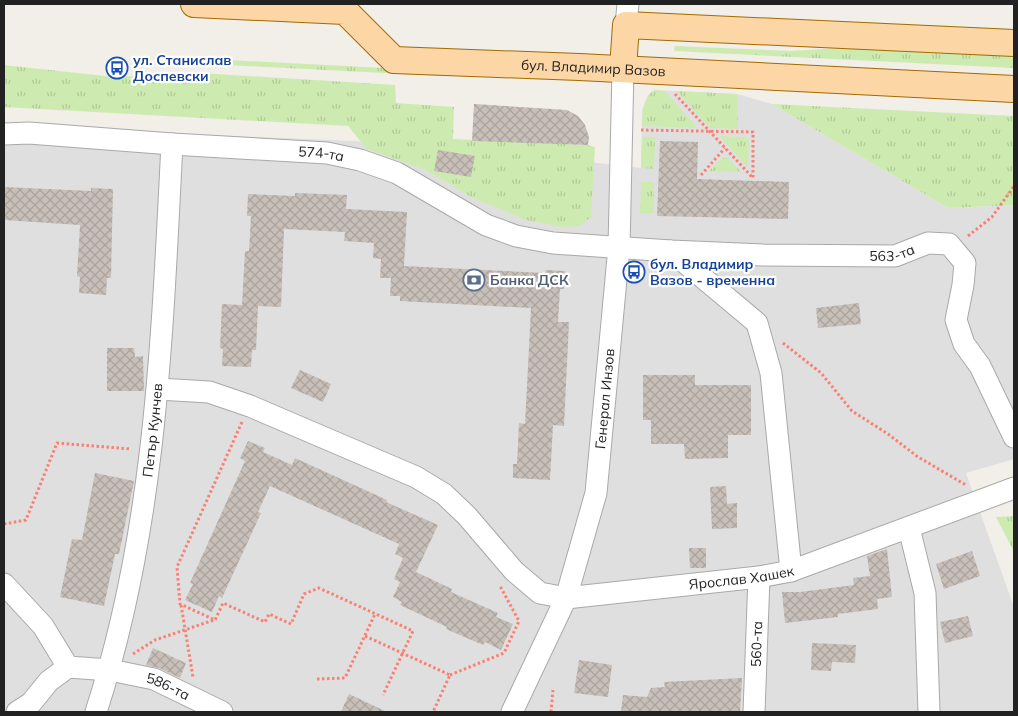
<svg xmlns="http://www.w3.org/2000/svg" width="1018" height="716" viewBox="0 0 1018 716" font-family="Mulish,sans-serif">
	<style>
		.residential { fill: #e0dfdf }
		.grass { fill: url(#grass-tufts) }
		.building { fill: url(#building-cross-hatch) }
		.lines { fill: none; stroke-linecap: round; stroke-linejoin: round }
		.minor-casing { stroke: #a9a9a9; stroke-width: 23 }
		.major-casing { stroke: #a06b00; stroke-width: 28 }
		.path { stroke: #fa8072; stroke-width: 3; stroke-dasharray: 2.5 2.5; stroke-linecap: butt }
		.minor { stroke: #fff; stroke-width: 21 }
		.major { stroke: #fcd6a4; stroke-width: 26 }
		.labels { text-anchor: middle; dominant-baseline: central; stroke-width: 4.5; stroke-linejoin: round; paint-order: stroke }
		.transit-label { font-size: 14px; font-weight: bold; fill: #164399; stroke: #fff; text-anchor: start }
		.street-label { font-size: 14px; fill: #222; stroke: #fff }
		.service-label { font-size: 14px; font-weight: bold; fill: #4e5e75; stroke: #fff; text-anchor: start }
	</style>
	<defs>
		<pattern id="grass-tufts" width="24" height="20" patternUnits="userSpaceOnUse" patternTransform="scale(1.25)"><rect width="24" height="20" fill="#cdebb0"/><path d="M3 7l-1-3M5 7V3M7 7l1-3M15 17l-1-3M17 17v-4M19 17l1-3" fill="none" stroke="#b0c997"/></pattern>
		<pattern id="building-cross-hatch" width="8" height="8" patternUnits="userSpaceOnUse" patternTransform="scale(1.25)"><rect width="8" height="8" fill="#c7bfb8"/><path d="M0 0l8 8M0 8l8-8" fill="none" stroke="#aba49e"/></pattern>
	</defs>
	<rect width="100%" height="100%" fill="#f2efe9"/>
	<path class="residential" d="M654,90L737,94L772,104L948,208L1014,205V459L966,473L1014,607V712H4V126L444,145L641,168L642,110L648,95Z"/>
	<g class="grass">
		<path d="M675,46L791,51L855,47L1014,54V68L674,51Z"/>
		<path d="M189,58L442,71L441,76L189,63Z"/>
		<path d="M4,65L114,77L200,73L395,85L396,103L454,107L453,139L588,145L595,147L591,217L580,226L563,227L526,220L471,197L426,170L367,149L348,126L4,107Z"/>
		<path d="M654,90L665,91L696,126L695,128L642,126C642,113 643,99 654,90Z"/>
		<path d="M677,91L737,94L738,129L710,128Z"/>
		<path d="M772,104L1014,116V205L948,208Z"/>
		<path d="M719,136L745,137L749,140L748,168Z"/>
		<path d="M642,137H655L654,169L641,168Z"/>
		<path d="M722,158H728L741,172L709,171Z"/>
		<path d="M641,182H654V213H640Z"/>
		<path d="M1014,516V552L996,517Z"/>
	</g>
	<g class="building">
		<path d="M474,104L567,110L578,116L585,125L589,137L588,145L472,141Z"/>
		<path d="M660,141L698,142L697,179L789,182L788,219L657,216Z"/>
		<path d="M438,150L475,156L471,177L434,171Z"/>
		<path d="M4,187L91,191V188L113,189L111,278H107L106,295L79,293L80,277L77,276L80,225L4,220Z"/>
		<path d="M295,193L347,195L346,209L407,212L404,266L545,273L546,270L565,271L564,289H560L558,322H569L564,426L553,425L550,480L513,478V464H517L519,423L525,424L531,308L400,301V296H390L391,278H380L381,259L373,258L374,243L344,241L345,232L284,229L281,307L258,306L256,350H252L251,367L222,366L223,349L220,348L222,304L242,305L245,251H249L251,216H247L248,194L295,196Z"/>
		<path d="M859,303L861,324L818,328L816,308Z"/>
		<path d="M107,348H134L135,357L143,356L144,391H107Z"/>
		<path d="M300,370L331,384L323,402L291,388Z"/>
		<path d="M643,375H695V385H751V435H728V458L685,459L684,444H651V420H643Z"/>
		<path d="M248,441L265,448L263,452L292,465L295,458L387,500L386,502L438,525L416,572L452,589L451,592L498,613L496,617L513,624L501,650L485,642L483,645L446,629L447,627L400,605L402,602L393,597L400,582L394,579L403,558L395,554L399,544L270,486L258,512L261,513L222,598L219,596L212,612L185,600L193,584L190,583L245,461L240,458Z"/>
		<path d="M95,473L134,481L119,554H115L104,606L60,597L72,539L82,540Z"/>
		<path d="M726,486L727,504L737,503V528L712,529L710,487Z"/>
		<path d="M689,548H706V568H690Z"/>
		<path d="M887,549L892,597L877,599L878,609L838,614V617L785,623L782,592H800L854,585L853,578L870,576L867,556Z"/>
		<path d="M972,551L980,576L944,589L936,564Z"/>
		<path d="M968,616L973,636L945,643L940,622Z"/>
		<path d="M812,643L856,645L855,663L832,662L831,671L811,670Z"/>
		<path d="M153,648L186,663L180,678L159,668L146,665Z"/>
		<path d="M579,660L612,665L608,697L574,693Z"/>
		<path d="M742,678L740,712H621L623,695L647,697L651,688L665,687L664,682Z"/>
		<path d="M349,694L387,712H341Z"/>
	</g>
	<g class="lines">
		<g class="minor-casing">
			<g id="minor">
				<path d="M626,25L628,4"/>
				<path id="s1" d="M4,134L29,133L172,144L327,153L360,160L397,173L486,225L516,236L553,243L671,251L763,255L895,256L928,243L949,244L965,263L963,285L956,320L964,344L980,366L1014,437"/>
				<path d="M671,251L757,323L771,373L791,571"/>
				<path id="s2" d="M158,389L209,392L250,406L416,477L444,494L467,516L514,571L540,593L566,598L759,577L791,571L1014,488"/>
				<path d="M909,528L925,593L929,712"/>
				<path id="s3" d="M4,584L43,626L68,667L110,670L154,679L222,712"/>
				<path d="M17,712L31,703L49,681L68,667"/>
				<path id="s4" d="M96,712C156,526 162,338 172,144"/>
				<path id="s5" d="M512,712L566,598L596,493L619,247L623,69"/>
				<path id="s6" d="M754,712L759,577"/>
			</g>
		</g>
		<g class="major-casing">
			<g id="major">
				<path id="s7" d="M194,4L345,11L394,60L579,67L1014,89"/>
				<path d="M623,69L626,25L1014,43"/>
			</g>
		</g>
		<g class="path">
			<path d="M675,94L753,178"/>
			<path d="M641,130L753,132V178"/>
			<path d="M701,175L725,148"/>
			<path d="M968,236L992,217L1014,186"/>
			<path d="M783,343L821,373L852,411L888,434L918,457L966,485"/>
			<path d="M242,422L177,567L180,604L215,620L223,603L265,622L269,614L291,624L304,594L319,588L413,631L383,695"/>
			<path d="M4,524L26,520L57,443L131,449"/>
			<path d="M181,605L193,677"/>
			<path d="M365,636L450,675L433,712"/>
			<path d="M133,654L155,640L214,620"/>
			<path d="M450,675L504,653L519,621L500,586"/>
			<path d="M317,679L345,678L375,614"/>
			<path d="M551,712L553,690"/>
		</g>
		<use href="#minor" class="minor"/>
		<use href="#major" class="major"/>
	</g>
	<defs>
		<g id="bus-ring" transform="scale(1.125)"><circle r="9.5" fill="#fff" stroke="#1a4fb4" stroke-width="1.5"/><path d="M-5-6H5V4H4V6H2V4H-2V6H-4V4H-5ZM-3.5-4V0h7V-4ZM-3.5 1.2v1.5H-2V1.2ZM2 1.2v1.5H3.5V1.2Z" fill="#1a4fb4"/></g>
		<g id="bank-ring" transform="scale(1.125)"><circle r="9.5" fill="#fff" stroke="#5c6f8a" stroke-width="1.5"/><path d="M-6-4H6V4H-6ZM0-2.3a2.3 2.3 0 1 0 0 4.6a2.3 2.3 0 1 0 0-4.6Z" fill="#5c6f8a"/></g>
	</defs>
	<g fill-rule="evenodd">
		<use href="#bus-ring" x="117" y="68"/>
		<use href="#bus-ring" x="634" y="272"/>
		<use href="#bank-ring" x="474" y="280"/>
	</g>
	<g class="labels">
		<g class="transit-label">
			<text x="133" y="60">ул. Станислав<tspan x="133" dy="16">Доспевски</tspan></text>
			<text x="650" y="264">бул. Владимир<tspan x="650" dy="16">Вазов - временна</tspan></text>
		</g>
		<g class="street-label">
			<text stroke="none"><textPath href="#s7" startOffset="420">бул. Владимир Вазов</textPath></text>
			<text stroke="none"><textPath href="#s1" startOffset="318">574-та</textPath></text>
			<text stroke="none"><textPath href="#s1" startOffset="909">563-та</textPath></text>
			<text stroke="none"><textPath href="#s5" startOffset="330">Генерал Инзов</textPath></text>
			<text stroke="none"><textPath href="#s4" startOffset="288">Петър Кунчев</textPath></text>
			<text stroke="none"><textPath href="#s2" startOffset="649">Ярослав Хашек</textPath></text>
			<text stroke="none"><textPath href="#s6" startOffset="68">560-та</textPath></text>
			<text stroke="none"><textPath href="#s3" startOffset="208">586-та</textPath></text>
		</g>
		<g class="service-label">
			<text x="490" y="280">Банка ДСК</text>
		</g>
	</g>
	<rect width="1018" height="716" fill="none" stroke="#222222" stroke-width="10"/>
</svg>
